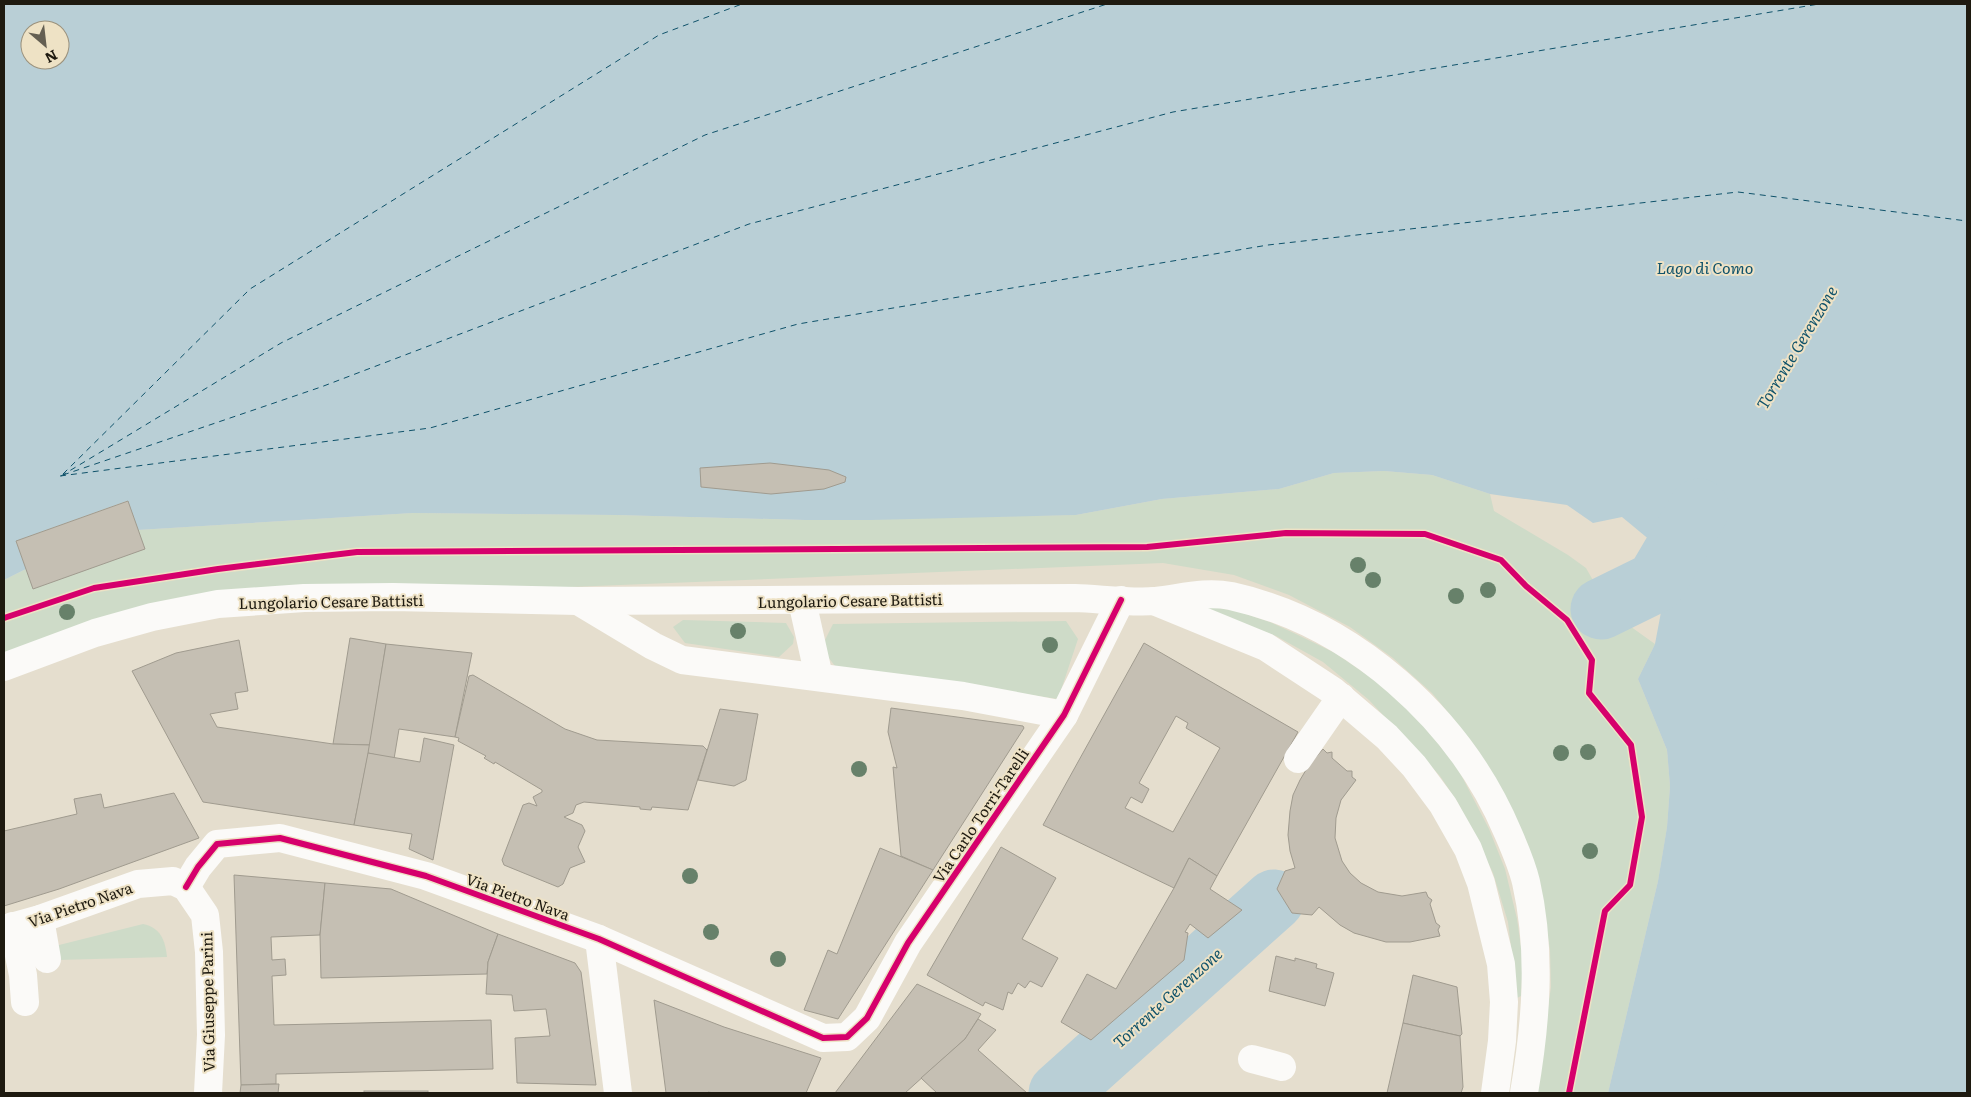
<svg xmlns="http://www.w3.org/2000/svg" width="1971" height="1097" viewBox="0 0 1971 1097" font-family="Literata,serif">
	<style>
		.green { fill: #cedbc8 }
		.water { fill: #b9cfd6; fill-rule: evenodd }
		.lines { fill: none; stroke-linecap: round; stroke-linejoin: round }
		.river { stroke: #b9cfd6; stroke-width: 61 }
		.ferry { stroke: #0f526a; stroke-width: 1; stroke-dasharray: 6 5; stroke-linecap: butt }
		.building { fill: #c5bfb3; stroke: #a09b8f; fill-rule: evenodd }
		.minor { stroke: #fbfaf8; stroke-width: 28 }
		.major { stroke: #fbfaf8; stroke-width: 28 }
		.cycleway-casing { stroke: #eee2c5; stroke-width: 9 }
		.cycleway { stroke: #d6006c; stroke-width: 6 }
		.tree { fill: #67816a }
		.labels { text-anchor: middle; dominant-baseline: central; stroke-width: 4; stroke-linejoin: round; paint-order: stroke }
		.street-label { font-size: 15px; fill: #1e1a10; stroke: #eee2c5 }
		.water-label { font-size: 16px; font-style: italic; fill: #0f526a; stroke: #eee2c5 }
	</style>
	<rect width="100%" height="100%" fill="#e5dece"/>
	<g class="green">
		<path d="M1384,471L1432,475L1490,494L1494,511L1568,555L1586,568L1594,582L1589,596L1601,609L1620,619L1655,644L1638,679L1667,750L1670,786L1667,827L1658,881L1608,1093H1536L1551,987L1550,950L1544,912L1488,769L1456,722L1432,693L1393,658L1350,627L1289,595L1234,575L1163,563L151,604L4,656V580L26,569L16,541L128,501L138,530L413,513L616,515L805,520L1076,515L1162,499L1279,489L1334,473Z"/>
		<path d="M1187,603L1237,611L1270,622L1298,635L1335,653L1376,681L1411,710L1457,767L1489,829L1505,869L1517,919L1523,961L1521,996L1517,998L1508,922L1493,873L1458,803L1440,776L1369,700L1323,662L1276,636Z"/>
		<path d="M683,620L786,623L794,637L793,644L779,657L685,643L673,627Z"/>
		<path d="M1066,621L1078,639L1058,699L835,666L821,648L833,624Z"/>
		<path d="M143,924C161,928 165,940 167,957L58,960L55,946Z"/>
	</g>
	<path class="water" d="M4,4H1967V1093H1608L1658,881L1667,827L1670,786L1667,750L1638,679L1655,644L1661,612L1656,582L1655,554L1651,541L1622,517L1593,523L1567,505L1490,494L1432,475L1384,471L1334,473L1279,489L1162,499L1076,515L870,520H805L616,515L413,513L138,530L127,501L16,541L26,569L4,580ZM30,30H60V60H30Z"/>
	<g class="lines">
		<g class="river">
			<path d="M1601,609L1656,582L1699,509"/>
			<path d="M1059,1093L1274,900"/>
		</g>
		<g class="ferry">
			<path d="M63,474L250,289L659,35L742,4"/>
			<path d="M63,475L321,387L749,224L1173,112L1819,4"/>
			<path d="M60,476L430,428L798,324L1268,245L1738,192L1967,221"/>
			<path d="M61,476L281,343L705,135L1107,4"/>
		</g>
	</g>
	<g class="building">
		<path d="M770,463L829,470L846,477L845,482L824,489L771,494L701,487L700,468Z"/>
		<path d="M128,501L145,549L33,589L16,541Z"/>
		<path d="M350,638L386,644L370,745L333,744Z"/>
		<path d="M239,640L248,691L235,693L238,709L210,714L217,727L333,744L370,745L354,825L203,802L132,671L176,653Z"/>
		<path d="M1144,643L1298,732L1217,876L1189,858L1174,888L1043,825ZM1176,716L1188,723L1186,728L1220,748L1173,832L1125,808L1131,797L1142,803L1149,789L1139,783Z"/>
		<path d="M386,644L472,653L455,737L399,729L394,759L368,753Z"/>
		<path d="M473,675L565,729L597,740L703,746L707,750L688,810L652,807L651,810L640,809V807L584,802L576,805L573,813L564,817L582,825L585,831L578,847L585,862L570,868L563,884L558,887L504,865L502,860L523,805L529,803L537,806L533,797L542,792V790L495,762L494,764L484,758L486,756L458,741L459,738L455,737L469,676Z"/>
		<path d="M891,708L1023,726L1024,728L933,870L901,856L893,767L897,768L888,732Z"/>
		<path d="M720,709L758,714L746,780L734,786L698,780Z"/>
		<path d="M424,738L454,745L433,860L409,849L412,834L354,825L368,753L420,762Z"/>
		<path d="M1323,749L1327,753L1332,752V758L1347,771H1352V777L1356,780L1341,800L1336,818L1335,838L1342,861L1350,873L1361,883L1378,892L1402,896L1426,892L1428,897L1432,900L1430,904L1436,923L1440,926L1438,930L1440,936L1410,942H1386L1354,933L1340,925L1319,907L1312,915L1292,913L1277,889L1285,871L1295,868L1290,851L1288,835L1290,811L1293,795L1300,780L1309,765Z"/>
		<path d="M174,793L199,838L59,889L4,906V831L77,814L74,799L101,794L104,808Z"/>
		<path d="M1001,847L1056,878L1022,939L1058,958L1042,987L1030,981L1025,988L1018,983L1012,994L1008,992L1003,1010L985,1002L983,1006L927,975Z"/>
		<path d="M880,848L933,870L838,1019L804,1010L828,950L837,954Z"/>
		<path d="M1189,858L1217,876L1210,889L1242,910L1208,938L1190,924L1185,932L1188,933L1184,960L1091,1040L1061,1022L1087,974L1116,989L1174,888Z"/>
		<path d="M234,875L325,883L320,935L271,937L272,960L285,959L286,975L272,976L274,1025L491,1020L493,1069L276,1074V1084L241,1085Z"/>
		<path d="M325,883L391,889L498,934L488,962L487,974L321,978L320,935Z"/>
		<path d="M498,934L575,963L581,972L596,1085L517,1083L515,1038L550,1036L546,1009L514,1011L512,995L486,994L488,962Z"/>
		<path d="M1276,956L1295,961V958L1317,964L1316,968L1334,973L1325,1006L1269,991Z"/>
		<path d="M1413,975L1457,987L1462,1034L1460,1036L1403,1023Z"/>
		<path d="M917,984L981,1014L965,1039L905,1093H835Z"/>
		<path d="M654,1000L724,1027L821,1058L806,1093H714L708,1092V1093H666Z"/>
		<path d="M978,1019L996,1030L978,1050L1027,1093H937L921,1078L965,1039Z"/>
		<path d="M1403,1023L1460,1036L1463,1087L1461,1093H1387Z"/>
		<path d="M279,1084L278,1093H240L241,1085Z"/>
		<rect x="364" y="1091" width="64" height="2"/>
	</g>
	<g class="lines">
		<g class="minor">
			<path d="M578,601L653,646L682,660L963,696L1064,715"/>
			<path d="M802,601L819,677"/>
			<path d="M1298,759L1341,697"/>
			<path d="M186,887L198,867L217,844L280,838L426,876L599,939L823,1038L847,1037L867,1018L908,943L1064,715L1121,600"/>
			<path d="M40,919L47,959"/>
			<path d="M13,926L23,975L25,1002"/>
			<path d="M4,929L40,919L138,884L173,881L186,887L205,915L209,952L211,1035L208,1093"/>
			<path d="M599,939L618,1093"/>
			<path d="M1252,1059L1282,1067"/>
		</g>
		<g class="major">
			<path d="M1154,601L1266,647L1333,691L1387,737L1414,766L1443,805L1468,849L1481,883L1501,964L1504,1002L1502,1041L1495,1093"/>
			<path d="M4,667L95,633L152,617L218,604L304,598L393,597L578,601L1075,598C1102,599 1130,603 1156,601C1182,598 1205,591 1231,596C1353,623 1460,719 1508,833C1515,849 1522,865 1526,882C1542,952 1536,1023 1524,1093"/>
		</g>
		<g class="cycleway-casing">
			<g id="cycleway">
				<path d="M4,618L94,588L218,569L357,552L1147,547L1286,533L1425,534L1501,560L1526,586L1567,620L1592,660L1589,693L1631,745L1642,817L1630,885L1605,911L1569,1093"/>
				<path d="M186,887L198,867L217,844L280,838L426,876L599,939L823,1038L847,1037L867,1018L908,943L1064,715L1121,600"/>
			</g>
		</g>
		<use href="#cycleway" class="cycleway"/>
	</g>
	<g class="tree">
		<circle cx="1358" cy="565" r="8"/>
		<circle cx="1373" cy="580" r="8"/>
		<circle cx="1488" cy="590" r="8"/>
		<circle cx="1456" cy="596" r="8"/>
		<circle cx="67" cy="612" r="8"/>
		<circle cx="738" cy="631" r="8"/>
		<circle cx="1050" cy="645" r="8"/>
		<circle cx="1588" cy="752" r="8"/>
		<circle cx="1561" cy="753" r="8"/>
		<circle cx="859" cy="769" r="8"/>
		<circle cx="1590" cy="851" r="8"/>
		<circle cx="690" cy="876" r="8"/>
		<circle cx="711" cy="932" r="8"/>
		<circle cx="778" cy="959" r="8"/>
	</g>
	<g class="labels">
		<g class="street-label">
			<text transform="translate(850 600) rotate(-1)">Lungolario Cesare Battisti</text>
			<text transform="translate(331 601) rotate(-1)">Lungolario Cesare Battisti</text>
			<text transform="translate(980 815) rotate(-56)">Via Carlo Torri-Tarelli</text>
			<text transform="translate(518 896) rotate(20)">Via Pietro Nava</text>
			<text transform="translate(80 904) rotate(-19)">Via Pietro Nava</text>
			<text transform="translate(207 1002) rotate(-91)">Via Giuseppe Parini</text>
		</g>
		<g class="water-label">
			<text x="1705" y="267">Lago di Como</text>
			<text transform="translate(1796 347) rotate(-59)">Torrente Gerenzone</text>
			<text transform="translate(1167 997) rotate(-42)">Torrente Gerenzone</text>
		</g>
	</g>
	<rect width="1971" height="1097" fill="none" stroke="#1e1a10" stroke-width="10"/>
	<g transform="translate(45 45) rotate(152)"><circle r="24" fill="#eee2c5" stroke="#9b927d"/>
	<path d="M0-4L9 19L0 12L-9 19Z" fill="#645f52"/>
	<text y="-8" font-size="14" font-weight="bold" text-anchor="middle" fill="#1e1a10">N</text>
	</g>
</svg>
